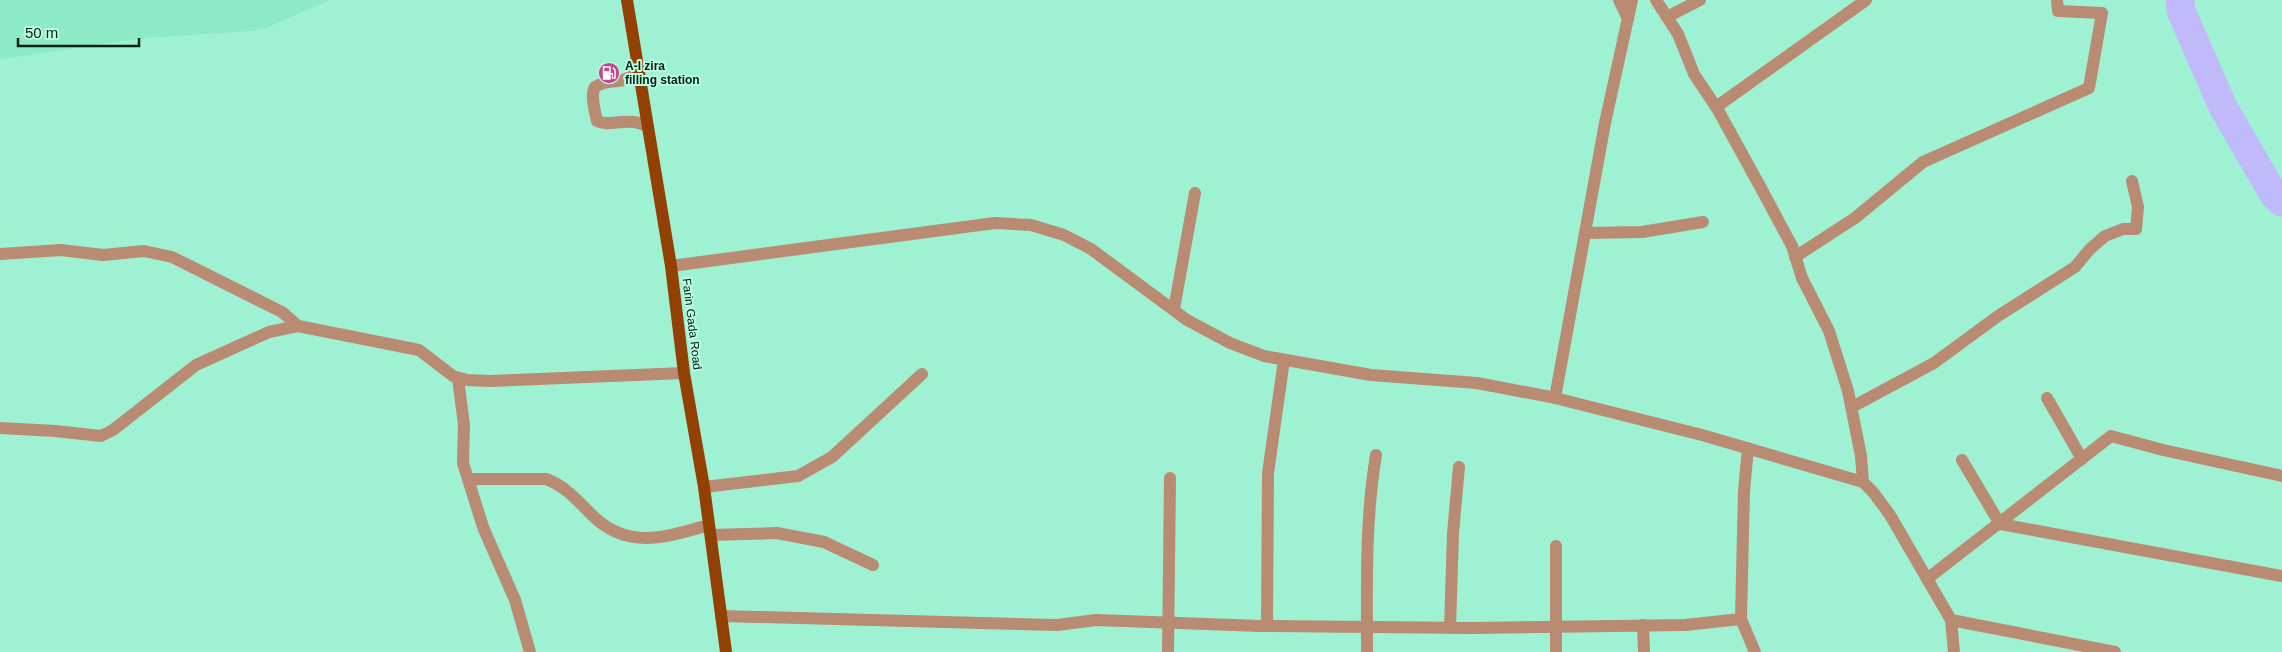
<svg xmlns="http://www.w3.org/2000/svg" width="2282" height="652" viewBox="0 0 2282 652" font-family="Arial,sans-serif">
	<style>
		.built { fill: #8ceac7 }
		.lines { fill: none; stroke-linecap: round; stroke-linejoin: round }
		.river { stroke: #c1bafa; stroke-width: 29 }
		.minor { stroke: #b98b72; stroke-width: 12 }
		.major { stroke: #924103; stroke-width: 12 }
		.labels { text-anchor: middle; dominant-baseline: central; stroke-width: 4; stroke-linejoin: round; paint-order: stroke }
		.poi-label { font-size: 12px; font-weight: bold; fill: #002116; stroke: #bafce2; text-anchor: start }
		.street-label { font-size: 12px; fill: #002116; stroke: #bafce2 }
	</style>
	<rect width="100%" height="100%" fill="#9ef2d3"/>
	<path class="built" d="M0,0H330L266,28L252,31L145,38L0,59Z"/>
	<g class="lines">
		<path class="river" d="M2180,0L2181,11L2223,107L2274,195L2282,202"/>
		<g class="minor">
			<path d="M1619,0L1628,19"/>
			<path d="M1656,0L1678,34L1694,74L1718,110L1762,190L1792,246L1802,278L1829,331L1848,391L1861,456L1863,482"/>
			<path d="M1667,17L1700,0"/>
			<path d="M638,69C621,89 611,76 595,87C590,95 595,111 597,121C610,128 628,115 648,127"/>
			<path d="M1716,107L1866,0"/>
			<path d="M1585,233L1642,232L1703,222"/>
			<path d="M0,254L61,250L103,255L144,251L172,257L282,312L298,326"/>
			<path d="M1795,257L1855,218L1923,162L2089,88L2102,13L2058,11L2057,0"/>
			<path d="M671,266L995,223L1031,225L1064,235L1091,249L1187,320L1230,343L1264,356L1371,375L1477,383L1551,397L1702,435L1863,482L1873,492L1890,515L1951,620L1954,652"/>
			<path d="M1174,309L1195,193"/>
			<path d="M458,378L464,425L463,463L483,527L515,600L530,652"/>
			<path d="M1555,398L1605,123L1632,0"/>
			<path d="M2047,398L2082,459"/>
			<path d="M1852,407L1934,363L1998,316L2075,267L2090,249L2105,236L2123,229H2136L2138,207L2132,181"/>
			<path d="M0,428L55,431L101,436L113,430L196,365L269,332L298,326L419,350L453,376L467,380L489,381L684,373"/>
			<path d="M1962,460L2000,524L2282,576"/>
			<path d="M468,479H546C565,486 577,500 591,514C627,551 666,537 709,525"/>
			<path d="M704,487L798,476L832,457L922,374"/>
			<path d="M711,535L777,533L824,542L873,565"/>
			<path d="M1927,579L2111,436L2163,450L2282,476"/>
			<path d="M721,616L1057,625L1096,620L1260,626L1471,628L1685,625L1741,619L1744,491L1748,448"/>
			<path d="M1741,619L1755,652"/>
			<path d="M1951,620L2115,652"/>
			<path d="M1643,625L1644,652"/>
			<path d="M1267,626L1268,473L1284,360"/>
			<path d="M1450,628L1453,533L1459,467"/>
			<path d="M1168,652L1170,478"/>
			<path d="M1367,652C1367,586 1365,521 1376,455"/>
			<path d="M1556,652V546"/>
		</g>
		<path class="major" d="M627,0L671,266L684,373L704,487L726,652"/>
	</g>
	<defs>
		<g id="fuel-disc" transform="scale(1.125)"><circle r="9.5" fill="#c6458f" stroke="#bafce2"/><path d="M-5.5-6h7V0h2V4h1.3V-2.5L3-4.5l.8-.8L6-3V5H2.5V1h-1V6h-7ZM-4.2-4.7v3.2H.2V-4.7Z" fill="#fff"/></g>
	</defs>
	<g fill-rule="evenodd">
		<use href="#fuel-disc" x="609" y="73"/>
	</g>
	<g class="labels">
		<g class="poi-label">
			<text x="625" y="66">A-l zira<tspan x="625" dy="14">filling station</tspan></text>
		</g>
		<g class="street-label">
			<text transform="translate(692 324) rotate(83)">Farin Gada Road</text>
		</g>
	</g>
	<path d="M18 38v8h121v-8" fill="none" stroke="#002116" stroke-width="2.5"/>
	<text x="25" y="38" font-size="15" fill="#002116" stroke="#bafce2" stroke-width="4" paint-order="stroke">50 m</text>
</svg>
